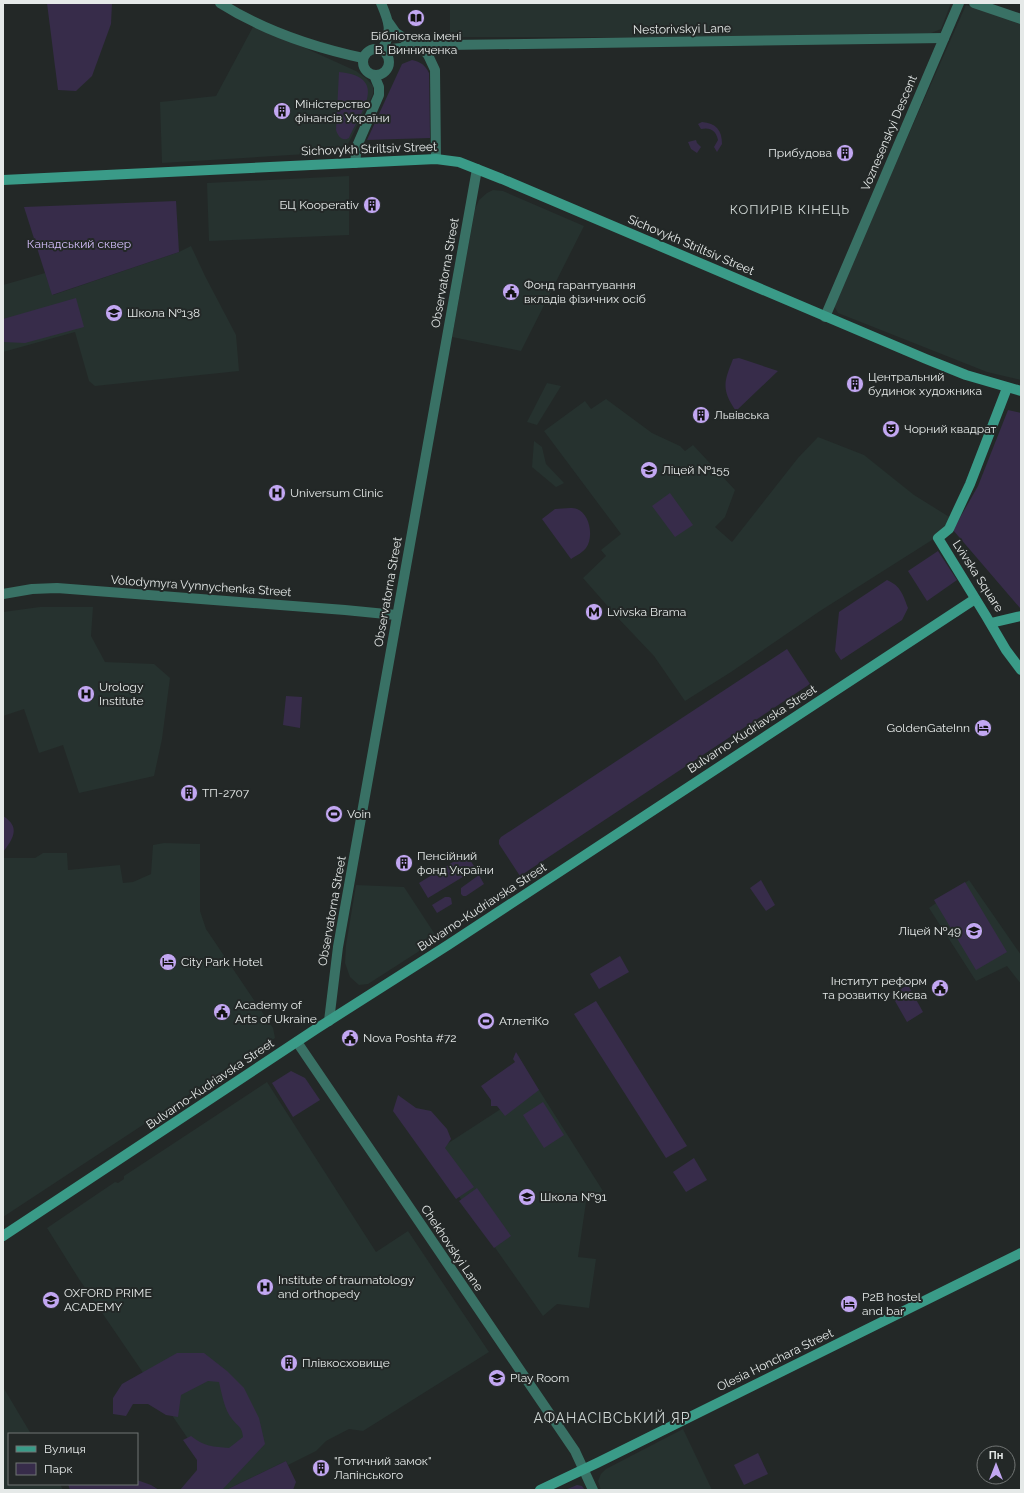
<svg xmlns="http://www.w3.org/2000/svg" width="1024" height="1493" viewBox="0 0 1024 1493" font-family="Raleway,sans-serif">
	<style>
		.built { fill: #26322f }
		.green { fill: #372c4a }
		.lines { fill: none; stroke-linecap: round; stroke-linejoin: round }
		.street { stroke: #397165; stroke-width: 10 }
		.secondary { stroke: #3a9b88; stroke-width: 10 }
		.labels { text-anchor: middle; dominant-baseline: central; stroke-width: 4; stroke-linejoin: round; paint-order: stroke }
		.street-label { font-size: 12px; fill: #e5e9e8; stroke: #232827 }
		.poi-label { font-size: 12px; fill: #e5e9e8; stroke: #232827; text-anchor: start }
		.park-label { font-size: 12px; fill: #d5bffd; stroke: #232827 }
		.neighbourhood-label { font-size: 13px; letter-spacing: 1px; fill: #d0d7d5; stroke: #232827 }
		.quarter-label { font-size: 14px; letter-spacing: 1px; fill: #d0d7d5; stroke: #232827 }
	</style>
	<rect width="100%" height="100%" fill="#232827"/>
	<g class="built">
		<path d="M450,3H951L941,29L931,33L713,37H450Z"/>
		<path d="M966,5L1021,23V380L987,372L838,313L834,306L865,233Z"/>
		<path d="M254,25L356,71L367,79L373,86V94L348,144L342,151L339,152L162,163L160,102L216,96Z"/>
		<path d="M349,176V235L209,241L207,183Z"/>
		<path d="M493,190L503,191L584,226L521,351L452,337L475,209L479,200L487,193Z"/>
		<path d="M191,246L205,276L236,335L239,371L95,386L89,381L75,332L3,352V285L45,273L53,295L179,252Z"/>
		<path d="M547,383L561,386L537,425L527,422Z"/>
		<path d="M606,399L652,433L680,446L685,451L693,445L735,490L725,517L715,527L732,542L798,458L818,437L864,455L914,495L951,518L946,530L932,540L820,611L731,672L685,701L654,656L618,618L583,578L606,556L601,550L621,534L544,431L585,401L591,409Z"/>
		<path d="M534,441L542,447L546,464L564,483L556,487L532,467Z"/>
		<path d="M40,607H93L91,636L105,662L154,664L170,678L162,739L154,776L79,793L63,745L39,753L24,709L3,716V612Z"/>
		<path d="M164,843L200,844V911L206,929L273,1028L275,1038L3,1217V858H35L43,853H67L68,870L120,865L123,883L133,882L151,874L153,845Z"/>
		<path d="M969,880L1021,955V984L1007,966L976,981L929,908Z"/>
		<path d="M356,885L404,887L438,939L368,984L359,985L350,977L345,963L346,945Z"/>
		<path d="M267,1082L376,1252L408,1231L489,1352L363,1431L349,1429L326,1441L316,1451L288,1465L286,1461L226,1490H223L79,1279L47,1228L115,1182L118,1183L124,1179V1176Z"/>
		<path d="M536,1086L539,1090L603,1191L586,1202L578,1257L596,1259L589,1308L557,1304L543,1316L430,1155Z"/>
		<path d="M3,1387L31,1434H9V1484H60L63,1490H3Z"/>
		<path d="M683,1429L712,1490H601L598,1481L601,1474L606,1469Z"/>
	</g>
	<g class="green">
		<path d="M47,3H112L111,24L92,76L76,91L58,90Z"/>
		<path d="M412,60C421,62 425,65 429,73L430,138L367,140L402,64Z"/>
		<path d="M339,72C389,77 362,110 349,138C342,142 338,136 336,130Z"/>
		<path d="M702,122C716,123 722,130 722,144L717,152L714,147L718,140C716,131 711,127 701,129L698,124Z"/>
		<path d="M696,140L697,143L701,147L697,153L691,149L688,142Z"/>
		<path d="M176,201L179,252L52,295L24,207Z"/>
		<path d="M76,298L84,327L25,343L3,342V319Z"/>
		<path d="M739,358L778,371L736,411C721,389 724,382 733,359Z"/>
		<path d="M1008,410L1021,413L1020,608L953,530L978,486Z"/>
		<path d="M670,493L693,525L675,537L652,506Z"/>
		<path d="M555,509C562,509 571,507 577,509C590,514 594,537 586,548C583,552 576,556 571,559L542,519Z"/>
		<path d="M938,551L957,580L927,601L908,571Z"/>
		<path d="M887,580C901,586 903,595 908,608L902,620L841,660L835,651L839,612Z"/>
		<path d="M787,649L810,684L520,876L499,844V840L501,837Z"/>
		<path d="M286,696L302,697L300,728L283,725Z"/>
		<path d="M3,816C21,827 13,839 3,852Z"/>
		<path d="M466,854L476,869L428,898L419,883Z"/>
		<path d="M479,875L484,884L466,896H463L461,894V888Z"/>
		<path d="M761,880L775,905L766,911L750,888Z"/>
		<path d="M965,882L1007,952L976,970L934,900Z"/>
		<path d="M445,897H449L451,898L452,904L437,913L432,905Z"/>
		<path d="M620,956L629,972L599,989L590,974Z"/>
		<path d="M908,985L923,1012L907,1022L891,994Z"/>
		<path d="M596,1001L687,1146L666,1158L574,1014Z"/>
		<path d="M516,1052L539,1090L505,1116L497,1106H491V1100L481,1086L515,1062L513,1059Z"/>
		<path d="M291,1071L305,1078L320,1100L293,1117L272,1083Z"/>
		<path d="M398,1095L416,1108L431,1111L447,1129L451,1139L445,1148L474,1187L456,1199L393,1111Z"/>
		<path d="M543,1102L564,1135L544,1148L523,1115Z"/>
		<path d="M694,1158L707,1180L686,1192L673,1172Z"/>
		<path d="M477,1188L511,1236L494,1248L459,1201Z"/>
		<path d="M177,1353H204L227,1371L244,1388L259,1418L265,1444L222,1490H180L197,1470V1460L183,1440L191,1436C203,1446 214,1447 229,1448L243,1437C242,1426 238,1427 232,1419C224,1409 222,1394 219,1382L208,1381L181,1395L178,1417L166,1415L148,1404H133L126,1416L113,1414V1398L122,1384Z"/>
		<path d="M758,1453L768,1474L744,1485L734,1465Z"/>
		<path d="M286,1461L296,1482L293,1490H283L282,1489L279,1490H226Z"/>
		<path d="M137,1480L151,1485L159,1490H70L68,1484H137Z"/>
		<path d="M577,1485L582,1486L585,1490H565Z"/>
	</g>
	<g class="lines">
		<g class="street">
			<path d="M220,3C264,31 312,47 363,58"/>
			<path d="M381,3C389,22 393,31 382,50"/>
			<path d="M974,3L1021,19"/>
			<path d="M389,23L396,33L405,39L420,46L428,55L435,70L436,159"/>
			<circle cx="376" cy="62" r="13"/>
			<path d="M382,50L420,46L448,45L944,38"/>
			<path d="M355,163L357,146L379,95V87L374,75"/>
			<path d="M825,317L959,3"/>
			<path d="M3,594L32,589L57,588L345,610L396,615"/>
			<path d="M329,1021L338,947L477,169"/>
			<path d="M297,1042L575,1451L593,1490"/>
		</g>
		<g class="secondary">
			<path d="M3,180L436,159L459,162L502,179L926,359L966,375L1021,391"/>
			<path d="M1007,388L970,484L949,529L938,538L986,616L1006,650L1021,670"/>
			<path d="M991,623L1021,616"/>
			<path d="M3,1236L316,1029L448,945L975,599"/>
			<path d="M540,1490L597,1463L1021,1253"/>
		</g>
	</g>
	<defs>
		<g id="library-disc" transform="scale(0.9)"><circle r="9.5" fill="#c2a7f2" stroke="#232827"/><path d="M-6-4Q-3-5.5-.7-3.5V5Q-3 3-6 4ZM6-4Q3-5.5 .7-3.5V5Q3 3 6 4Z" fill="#111"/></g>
		<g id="building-disc" transform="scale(0.9)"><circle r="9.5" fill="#c2a7f2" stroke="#232827"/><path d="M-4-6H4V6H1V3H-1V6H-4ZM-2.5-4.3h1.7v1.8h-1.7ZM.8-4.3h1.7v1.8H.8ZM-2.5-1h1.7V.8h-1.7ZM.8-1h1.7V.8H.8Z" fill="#111"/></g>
		<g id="civic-disc" transform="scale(0.9)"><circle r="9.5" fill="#c2a7f2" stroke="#232827"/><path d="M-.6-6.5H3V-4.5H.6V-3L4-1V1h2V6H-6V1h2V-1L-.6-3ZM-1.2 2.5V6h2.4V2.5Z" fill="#111"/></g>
		<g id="school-disc" transform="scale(0.9)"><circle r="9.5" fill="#c2a7f2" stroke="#232827"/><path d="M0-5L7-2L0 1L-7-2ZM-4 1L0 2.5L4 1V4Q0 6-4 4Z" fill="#111"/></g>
		<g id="theatre-disc" transform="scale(0.9)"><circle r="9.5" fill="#c2a7f2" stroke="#232827"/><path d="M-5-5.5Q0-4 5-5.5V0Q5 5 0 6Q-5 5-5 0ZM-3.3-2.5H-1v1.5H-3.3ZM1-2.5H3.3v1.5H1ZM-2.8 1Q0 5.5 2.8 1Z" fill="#111"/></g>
		<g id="hospital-disc" transform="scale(0.9)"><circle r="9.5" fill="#c2a7f2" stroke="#232827"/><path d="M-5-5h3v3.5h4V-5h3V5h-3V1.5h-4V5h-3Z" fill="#111"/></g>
		<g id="metro-disc" transform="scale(0.9)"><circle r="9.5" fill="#c2a7f2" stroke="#232827"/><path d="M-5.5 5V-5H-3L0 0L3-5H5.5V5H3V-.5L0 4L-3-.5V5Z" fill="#111"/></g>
		<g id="hotel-disc" transform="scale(0.9)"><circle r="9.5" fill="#c2a7f2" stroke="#232827"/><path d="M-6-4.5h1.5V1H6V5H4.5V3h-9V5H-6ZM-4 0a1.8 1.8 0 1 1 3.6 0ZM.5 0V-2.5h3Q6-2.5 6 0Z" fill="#111"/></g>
		<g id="stadium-disc" transform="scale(0.9)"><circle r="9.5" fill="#c2a7f2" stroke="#232827"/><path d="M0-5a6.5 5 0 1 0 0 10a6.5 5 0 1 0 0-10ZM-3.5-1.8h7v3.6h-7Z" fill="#111"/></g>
	</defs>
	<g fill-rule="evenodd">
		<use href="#library-disc" x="416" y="18"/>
		<use href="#building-disc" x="282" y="111"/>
		<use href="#building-disc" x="845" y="153"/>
		<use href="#building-disc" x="372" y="205"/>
		<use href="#civic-disc" x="511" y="292"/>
		<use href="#school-disc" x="114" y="313"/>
		<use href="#building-disc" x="855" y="384"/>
		<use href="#building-disc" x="701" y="415"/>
		<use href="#theatre-disc" x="891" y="429"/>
		<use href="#school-disc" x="649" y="470"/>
		<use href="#hospital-disc" x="277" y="493"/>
		<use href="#metro-disc" x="594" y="612"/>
		<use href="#hospital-disc" x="86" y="694"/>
		<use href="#hotel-disc" x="983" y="728"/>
		<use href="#building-disc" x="189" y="793"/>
		<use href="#stadium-disc" x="334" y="814"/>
		<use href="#building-disc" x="404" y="863"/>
		<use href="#school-disc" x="974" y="931"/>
		<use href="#hotel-disc" x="168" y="962"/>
		<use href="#civic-disc" x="940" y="988"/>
		<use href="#civic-disc" x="222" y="1012"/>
		<use href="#stadium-disc" x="486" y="1021"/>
		<use href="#civic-disc" x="350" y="1038"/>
		<use href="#school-disc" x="527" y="1197"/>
		<use href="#hospital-disc" x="265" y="1287"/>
		<use href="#school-disc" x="51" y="1300"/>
		<use href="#hotel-disc" x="849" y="1304"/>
		<use href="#building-disc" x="289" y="1363"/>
		<use href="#school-disc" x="497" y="1378"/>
		<use href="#building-disc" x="321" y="1468"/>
	</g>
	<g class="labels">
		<g class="street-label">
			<text transform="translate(682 29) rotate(-1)">Nestorivskyi Lane</text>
			<text transform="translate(889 133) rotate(-67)">Voznesenskyi Descent</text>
			<text transform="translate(369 149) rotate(-2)">Sichovykh Striltsiv Street</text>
			<text transform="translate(691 245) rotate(23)">Sichovykh Striltsiv Street</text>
			<text transform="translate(445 273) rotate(-80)">Observatorna Street</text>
			<text transform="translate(978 576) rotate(57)">Lvivska Square</text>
			<text transform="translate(201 586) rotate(4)">Volodymyra Vynnychenka Street</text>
			<text transform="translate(388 592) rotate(-80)">Observatorna Street</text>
			<text transform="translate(752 729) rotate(-33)">Bulvarno-Kudriavska Street</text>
			<text transform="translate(482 907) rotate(-33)">Bulvarno-Kudriavska Street</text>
			<text transform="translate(332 911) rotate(-80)">Observatorna Street</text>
			<text transform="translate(210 1084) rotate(-34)">Bulvarno-Kudriavska Street</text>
			<text transform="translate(452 1248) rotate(56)">Chekhovskyi Lane</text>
			<text transform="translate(775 1360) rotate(-26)">Olesia Honchara Street</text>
		</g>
		<g class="poi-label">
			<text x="416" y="36" text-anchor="middle">Бібліотека імені<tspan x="416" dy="14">В. Винниченка</tspan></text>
			<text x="295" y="104">Міністерство<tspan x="295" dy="14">фінансів України</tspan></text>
			<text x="832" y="153" text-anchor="end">Прибудова</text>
			<text x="359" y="205" text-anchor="end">БЦ Kooperativ</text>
			<text x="524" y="285">Фонд гарантування<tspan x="524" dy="14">вкладів фізичних осіб</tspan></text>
			<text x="127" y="313">Школа №138</text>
			<text x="868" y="377">Центральний<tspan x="868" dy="14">будинок художника</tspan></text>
			<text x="714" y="415">Львівська</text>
			<text x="904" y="429">Чорний квадрат</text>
			<text x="662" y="470">Ліцей №155</text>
			<text x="290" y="493">Universum Clinic</text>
			<text x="607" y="612">Lvivska Brama</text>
			<text x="99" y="687">Urology<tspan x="99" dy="14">Institute</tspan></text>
			<text x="970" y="728" text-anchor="end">GoldenGateInn</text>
			<text x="202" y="793">ТП-2707</text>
			<text x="347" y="814">Voin</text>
			<text x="417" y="856">Пенсійний<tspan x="417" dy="14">фонд України</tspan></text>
			<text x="961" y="931" text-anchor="end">Ліцей №49</text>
			<text x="181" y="962">City Park Hotel</text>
			<text x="927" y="981" text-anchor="end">Інститут реформ<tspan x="927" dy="14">та розвитку Києва</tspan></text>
			<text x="235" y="1005">Academy of<tspan x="235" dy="14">Arts of Ukraine</tspan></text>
			<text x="499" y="1021">АтлетіКо</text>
			<text x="363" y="1038">Nova Poshta #72</text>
			<text x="540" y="1197">Школа №91</text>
			<text x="278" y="1280">Institute of traumatology<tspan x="278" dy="14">and orthopedy</tspan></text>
			<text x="64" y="1293">OXFORD PRIME<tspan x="64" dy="14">ACADEMY</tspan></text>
			<text x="862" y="1297">P2B hostel<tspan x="862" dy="14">and bar</tspan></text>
			<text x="302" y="1363">Плівкосховище</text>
			<text x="510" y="1378">Play Room</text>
			<text x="334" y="1461">"Готичний замок"<tspan x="334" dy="14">Лапінського</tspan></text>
		</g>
		<g class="park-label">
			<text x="79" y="244">Канадський сквер</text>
		</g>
		<g class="neighbourhood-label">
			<text x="790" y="209">КОПИРІВ КІНЕЦЬ</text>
		</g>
		<g class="quarter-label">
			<text x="612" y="1418">АФАНАСІВСЬКИЙ ЯР</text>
		</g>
	</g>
	<rect width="1024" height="1493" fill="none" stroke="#e5e9e8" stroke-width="8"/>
	<rect x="8" y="1433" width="130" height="52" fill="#232827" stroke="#717574"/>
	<rect x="16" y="1446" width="20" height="6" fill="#3a9b88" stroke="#717574"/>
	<text x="44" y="1453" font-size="12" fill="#e5e9e8">Вулиця</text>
	<rect x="16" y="1463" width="20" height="12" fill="#372c4a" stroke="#717574"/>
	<text x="44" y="1473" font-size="12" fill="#e5e9e8">Парк</text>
	<g transform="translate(996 1465)"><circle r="19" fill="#232827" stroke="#717574"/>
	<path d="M0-3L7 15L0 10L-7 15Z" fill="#c2a7f2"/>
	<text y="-6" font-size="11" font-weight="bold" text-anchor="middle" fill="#e5e9e8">Пн</text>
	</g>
</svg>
